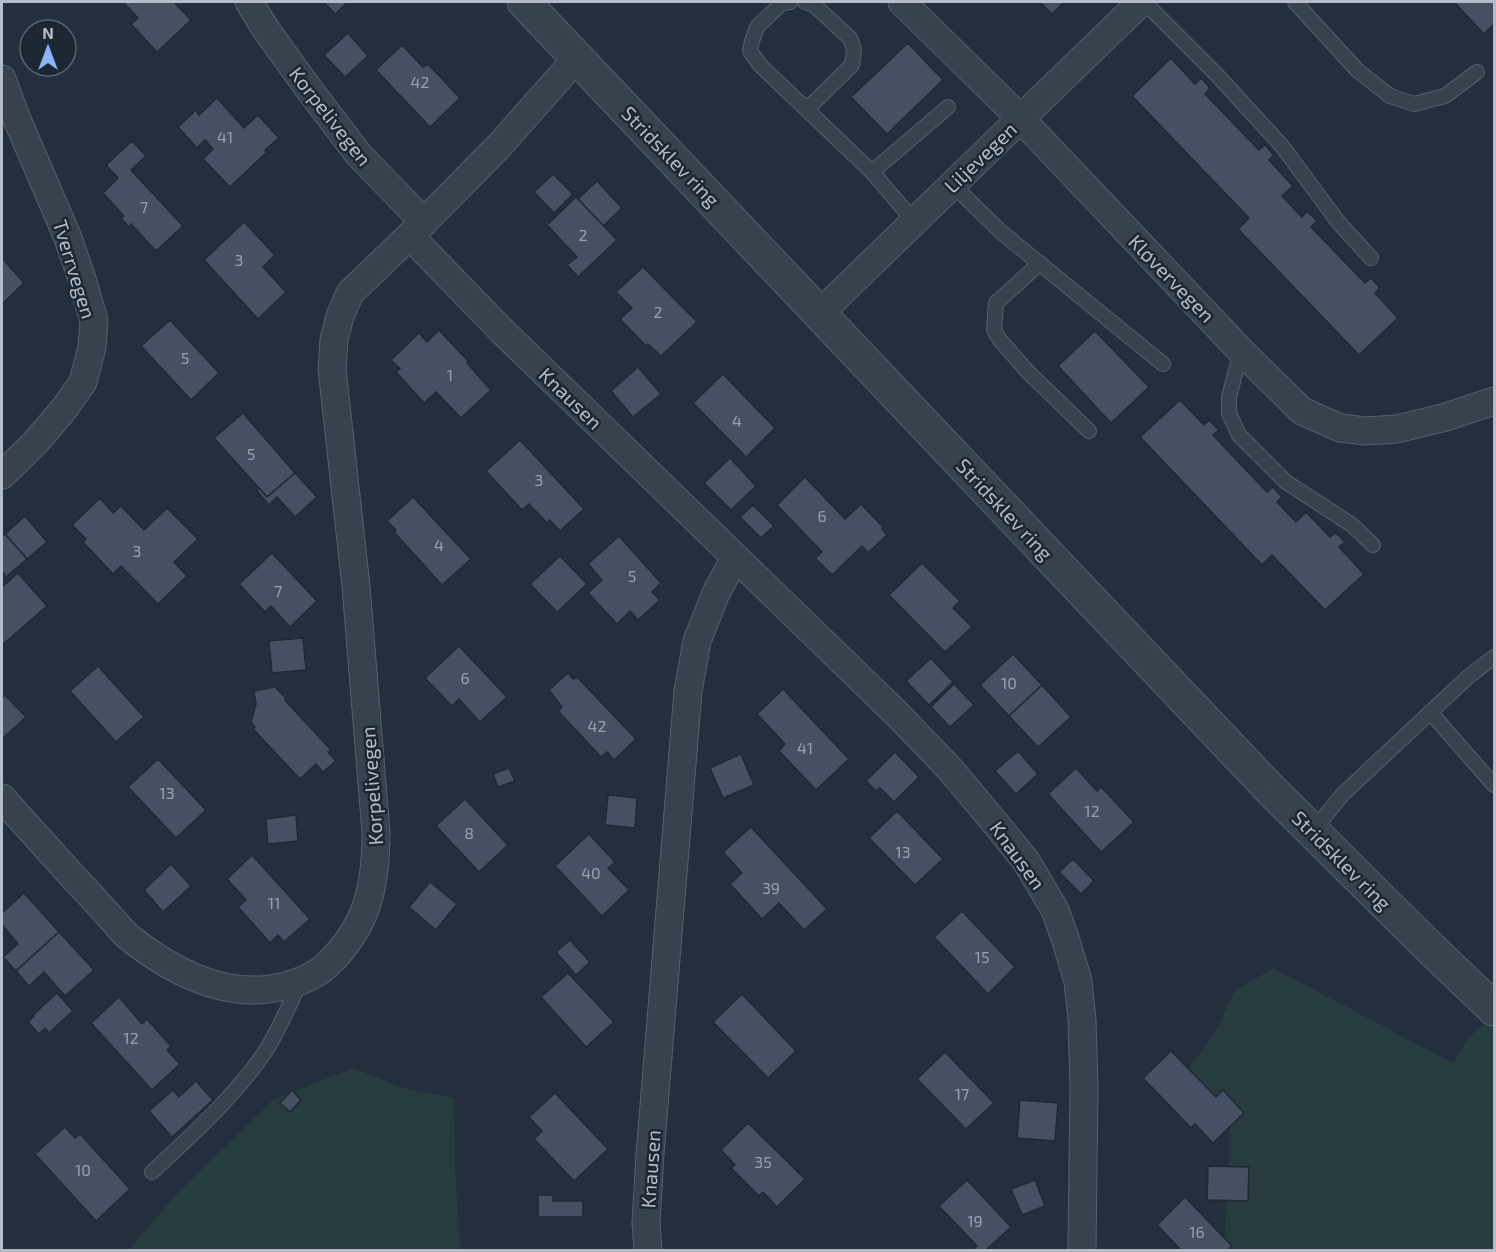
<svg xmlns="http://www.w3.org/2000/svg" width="1496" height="1252" viewBox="0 0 1496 1252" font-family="'Exo 2',sans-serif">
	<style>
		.green { fill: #263c3f }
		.building { fill: #455162; stroke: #1f2835; stroke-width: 1.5 }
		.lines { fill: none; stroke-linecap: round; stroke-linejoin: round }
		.service-casing { stroke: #565f6c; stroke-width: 16 }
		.minor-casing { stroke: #565f6c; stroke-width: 29 }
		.tertiary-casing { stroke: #565f6c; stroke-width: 35 }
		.service { stroke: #38414e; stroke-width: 14 }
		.minor { stroke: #38414e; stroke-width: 27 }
		.tertiary { stroke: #38414e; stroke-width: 33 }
		.labels { text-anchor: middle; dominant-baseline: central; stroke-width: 5; stroke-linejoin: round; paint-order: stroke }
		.number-label { font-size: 16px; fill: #98a1af }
		.street-label { font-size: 20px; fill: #b4bcc9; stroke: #1d2633 }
	</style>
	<rect width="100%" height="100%" fill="#242f3e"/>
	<g class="green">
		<path d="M1273,968L1453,1063L1468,1038L1491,1019L1494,1024V1250H1224L1231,1119L1195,1095L1190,1066L1215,1033L1234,992Z"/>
		<path d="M353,1068L403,1088L454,1098L455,1170L460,1250H128L177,1194L273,1100Z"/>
	</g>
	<g class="building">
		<path d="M123,2H174L191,20L157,52L131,24L138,18Z"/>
		<path d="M324,2H348L335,14Z"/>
		<path d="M1040,2H1064L1052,14Z"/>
		<path d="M1454,2H1494V24L1484,34Z"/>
		<path d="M348,33L368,56L345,77L324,55Z"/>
		<path d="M908,43L943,80L887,134L851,97Z"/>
		<path d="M402,45L423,67L428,64L460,98L430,127L376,70Z"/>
		<path d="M1171,58L1195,84L1201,78L1210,88L1205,94L1259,150L1265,145L1274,155L1269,160L1293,186L1282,196L1302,217L1307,211L1317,221L1311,227L1365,283L1371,278L1380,288L1375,293L1398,318L1359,355L1238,229L1249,218L1132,96Z"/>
		<path d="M217,98L244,128L258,115L279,138L265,150L267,152L230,187L203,159L213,149L205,140L197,148L178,127L196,110L199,115Z"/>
		<path d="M132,141L146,156L131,170L183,226L156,251L131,224L129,227L121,218L124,216L103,193L118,178L106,165Z"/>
		<path d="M553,174L573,194L554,213L534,192Z"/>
		<path d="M597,181L622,208L603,226L578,199Z"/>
		<path d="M576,197L617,240L578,277L567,265L577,257L547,225Z"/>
		<path d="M244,222L275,255L263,267L286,292L258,319L204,260Z"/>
		<path d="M2,258L24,283L2,304Z"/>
		<path d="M643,267L697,322L661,356L648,344L646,346L620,319L632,308L616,292Z"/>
		<path d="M170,320L219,373L191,400L141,346Z"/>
		<path d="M439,330L469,362L467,363L491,390L461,418L436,392L424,403L396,372L400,369L391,360L419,333L427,342Z"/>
		<path d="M1095,331L1149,387L1111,423L1058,366Z"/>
		<path d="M638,367L661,394L633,417L611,391Z"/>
		<path d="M723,374L775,428L746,457L693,403Z"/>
		<path d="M1180,400L1204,425L1209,420L1219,430L1213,435L1267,492L1273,487L1282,497L1277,502L1296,522L1306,512L1330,537L1336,533L1345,542L1339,547L1364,574L1325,610L1272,555L1262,565L1140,437Z"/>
		<path d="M243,413L295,473L267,497L214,438Z"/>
		<path d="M520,440L584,509L560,531L550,520L547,523L529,504L522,510L486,471Z"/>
		<path d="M730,458L756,486L731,510L704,483Z"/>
		<path d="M295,473L317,497L295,517L277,497L269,505L257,491L259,488L267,497Z"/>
		<path d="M805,477L845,519L861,504L883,527L882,529L887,535L868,553L862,546L832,575L815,558L822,552L777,505Z"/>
		<path d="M413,497L471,559L442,585L394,532L396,530L387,521Z"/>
		<path d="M100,498L113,513L121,506L144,530L167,508L198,539L174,562L187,576L158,604L121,566L113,574L83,542L86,539L72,525Z"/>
		<path d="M753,505L774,526L761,538L740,517Z"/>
		<path d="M25,516L47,542L27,559L5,534Z"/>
		<path d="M5,534L27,559L6,577L2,571V536Z"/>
		<path d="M619,536L661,583L652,592L660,600L638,620L630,611L617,624L588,593L602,580L588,564Z"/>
		<path d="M272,553L317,601L290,627L271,606L265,612L239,584Z"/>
		<path d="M560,556L587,584L557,612L530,584Z"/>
		<path d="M922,563L960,601L953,608L972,627L945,652L889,595Z"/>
		<path d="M18,573L47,606L2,645V587Z"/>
		<path d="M303,638L306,670L272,673L269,641Z"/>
		<path d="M459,646L507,697L480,722L459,699L452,706L425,678Z"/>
		<path d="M1013,654L1042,685L1009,716L980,685Z"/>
		<path d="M931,658L953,682L929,705L906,681Z"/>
		<path d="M98,666L144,717L116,742L70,691Z"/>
		<path d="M568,673L573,679L577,677L636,739L614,760L607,752L601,757L558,711L562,707L549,690Z"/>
		<path d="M954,684L974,705L950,727L931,707Z"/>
		<path d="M1042,685L1071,717L1038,747L1009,716Z"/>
		<path d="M275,687L286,698L285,700L331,750L328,752L336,761L323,772L316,764L300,779L253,729L255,727L251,722L256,704L254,691Z"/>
		<path d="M783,689L849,759L816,790L779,751L785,744L757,714Z"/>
		<path d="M5,695L26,717L2,739V698Z"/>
		<path d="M1018,751L1038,774L1016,794L995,771Z"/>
		<path d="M895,752L919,777L894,802L880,788L876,791L866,781Z"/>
		<path d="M741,754L754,785L723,798L710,768Z"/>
		<path d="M158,759L206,810L176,838L128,787Z"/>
		<path d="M509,768L515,781L498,787L493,774Z"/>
		<path d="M1076,768L1097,791L1101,787L1134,822L1101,852L1048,794Z"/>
		<path d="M608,795L637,798L635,828L605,825Z"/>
		<path d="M465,799L508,845L479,872L436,826Z"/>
		<path d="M897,811L943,859L915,885L869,838Z"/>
		<path d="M296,815L298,841L268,844L266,819Z"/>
		<path d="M751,827L827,909L804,930L779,903L762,919L730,884L742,873L723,852Z"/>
		<path d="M589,834L615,862L608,868L629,890L602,916L555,866Z"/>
		<path d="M252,855L310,919L284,942L278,935L270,943L238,907L246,900L227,879Z"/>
		<path d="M1073,859L1094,881L1081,894L1059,872Z"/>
		<path d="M171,864L191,886L163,912L144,890Z"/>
		<path d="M430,882L457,904L436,930L409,907Z"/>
		<path d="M24,893L59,932L16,971L3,957L18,944L2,925V913Z"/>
		<path d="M962,911L1015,967L988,994L934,937Z"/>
		<path d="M59,932L94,970L65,996L44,972L29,986L16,971Z"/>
		<path d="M570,940L590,962L576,975L556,952Z"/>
		<path d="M568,973L614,1022L586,1047L541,997Z"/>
		<path d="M57,993L73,1011L49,1033L45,1028L39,1034L28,1022L34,1016L33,1015Z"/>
		<path d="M742,994L796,1051L768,1078L713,1022Z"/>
		<path d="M119,997L142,1024L147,1019L171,1046L167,1050L180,1064L152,1090L91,1023Z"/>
		<path d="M1171,1051L1216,1097L1223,1090L1244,1113L1213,1143L1195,1124L1191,1128L1143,1078Z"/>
		<path d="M945,1052L994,1103L966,1129L917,1079Z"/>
		<path d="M196,1081L213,1100L172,1137L149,1111L173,1090L179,1097Z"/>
		<path d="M292,1090L301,1100L290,1112L280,1103Z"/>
		<path d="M555,1093L608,1149L574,1181L534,1139L542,1131L529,1117Z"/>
		<path d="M1020,1100L1058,1103L1055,1141L1017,1138Z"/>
		<path d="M748,1123L805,1179L777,1207L763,1192L759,1196L731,1168L735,1165L721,1150Z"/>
		<path d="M65,1127L75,1138L80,1134L130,1189L96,1221L35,1154Z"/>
		<path d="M1208,1166L1249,1167L1248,1201L1207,1200Z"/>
		<path d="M967,1180L1011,1227L986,1250H972L977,1246L939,1206Z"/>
		<path d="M1035,1180L1045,1206L1022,1215L1011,1189Z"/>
		<path d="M538,1195H553V1201H583V1217H538Z"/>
		<path d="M1185,1197L1232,1246L1227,1250H1181L1157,1225Z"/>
	</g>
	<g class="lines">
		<g class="service-casing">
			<g id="service">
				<path d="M790,2L781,4L757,27L752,41L750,51L760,65L872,172L914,221"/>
				<path d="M805,2L814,5L850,38L854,50L852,65L807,109"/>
				<path d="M1144,2L1217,75L1282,146L1339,223L1371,258"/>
				<path d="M1295,2L1358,71L1390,96L1414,104L1445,96L1477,72"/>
				<path d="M872,172L948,107"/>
				<path d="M952,184L1001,232L1163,364"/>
				<path d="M1040,263L996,303L994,330L1000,340L1027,371L1089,431"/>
				<path d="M1241,351L1229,397V413L1239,435L1286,482L1352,525L1373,545"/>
				<path d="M1430,712L1494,785"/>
				<path d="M1313,831L1342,795L1468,677L1494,657"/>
				<path d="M152,1172C192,1135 234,1097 265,1052C279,1030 289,1006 300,982"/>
			</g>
		</g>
		<g class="minor-casing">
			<g id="minor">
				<path d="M249,2L267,31L311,92L359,155L424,222"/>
				<path d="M902,2L1020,118L1241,351L1302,411L1340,428L1366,431L1397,429L1446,417L1494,401"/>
				<path d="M2,79L16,117L68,238L83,282L94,321L92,347L83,382L64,409L35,443L2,475"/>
				<path d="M410,236L501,330L897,714L949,768L991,818L1026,861L1055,910L1065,938L1078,981L1082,1020L1084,1087L1082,1250"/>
				<path d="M820,313L1141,2"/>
				<path d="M2,798C26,825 51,852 75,879C88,892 100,906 112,919C118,926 124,934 131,939C169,969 219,996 269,989C289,986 311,980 327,965C367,927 376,887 376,833L356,586L332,369L334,340L340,316L350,293L424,222L499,146L577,58"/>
				<path d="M648,1250L646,1223L650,1154L688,691L697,641L716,593L735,558"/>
			</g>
		</g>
		<g class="tertiary-casing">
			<path id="tertiary" d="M524,2L1270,789L1427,945L1494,1009"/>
		</g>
		<use href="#service" class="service"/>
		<use href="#minor" class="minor"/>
		<use href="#tertiary" class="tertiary"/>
	</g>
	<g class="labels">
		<g class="number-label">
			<text x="420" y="81">42</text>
			<text x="225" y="136">41</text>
			<text x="144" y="206">7</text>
			<text x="583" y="234">2</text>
			<text x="239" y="259">3</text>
			<text x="658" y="311">2</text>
			<text x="185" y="357">5</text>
			<text x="450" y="374">1</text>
			<text x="737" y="420">4</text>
			<text x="251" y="453">5</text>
			<text x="539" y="479">3</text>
			<text x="822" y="515">6</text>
			<text x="439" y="544">4</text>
			<text x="137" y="550">3</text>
			<text x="632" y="575">5</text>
			<text x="278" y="590">7</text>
			<text x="465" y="677">6</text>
			<text x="1009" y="682">10</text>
			<text x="597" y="725">42</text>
			<text x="805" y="747">41</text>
			<text x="167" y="792">13</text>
			<text x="1092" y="810">12</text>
			<text x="469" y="832">8</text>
			<text x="903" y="851">13</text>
			<text x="591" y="872">40</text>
			<text x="771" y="887">39</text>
			<text x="274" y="902">11</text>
			<text x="982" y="956">15</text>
			<text x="131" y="1037">12</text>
			<text x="962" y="1093">17</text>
			<text x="763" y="1161">35</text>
			<text x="83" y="1169">10</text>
			<text x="975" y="1220">19</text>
			<text x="1197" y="1231">16</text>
		</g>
		<g class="street-label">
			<text transform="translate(331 116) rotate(52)">Korpelivegen</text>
			<text transform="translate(671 156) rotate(46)">Stridsklev ring</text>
			<text transform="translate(980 157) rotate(-44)">Liljevegen</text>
			<text transform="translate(75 269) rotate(73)">Tverrvegen</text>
			<text transform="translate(1172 278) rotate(46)">Kløvervegen</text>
			<text transform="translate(571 398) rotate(44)">Knausen</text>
			<text transform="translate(1005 509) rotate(47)">Stridsklev ring</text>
			<text transform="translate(371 786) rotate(-94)">Korpelivegen</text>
			<text transform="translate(1018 855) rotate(54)">Knausen</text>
			<text transform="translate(1342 860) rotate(45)">Stridsklev ring</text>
			<text transform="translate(650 1169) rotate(-86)">Knausen</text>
		</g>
	</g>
	<rect width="1496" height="1252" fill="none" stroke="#b4bcc9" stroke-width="6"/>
	<g transform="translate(48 48)"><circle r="28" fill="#1d2633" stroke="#59626f" stroke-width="1.5"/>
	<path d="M0-4.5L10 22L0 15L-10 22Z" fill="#8ab4f8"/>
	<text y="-9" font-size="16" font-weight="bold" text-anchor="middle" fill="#b4bcc9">N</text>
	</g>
</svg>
